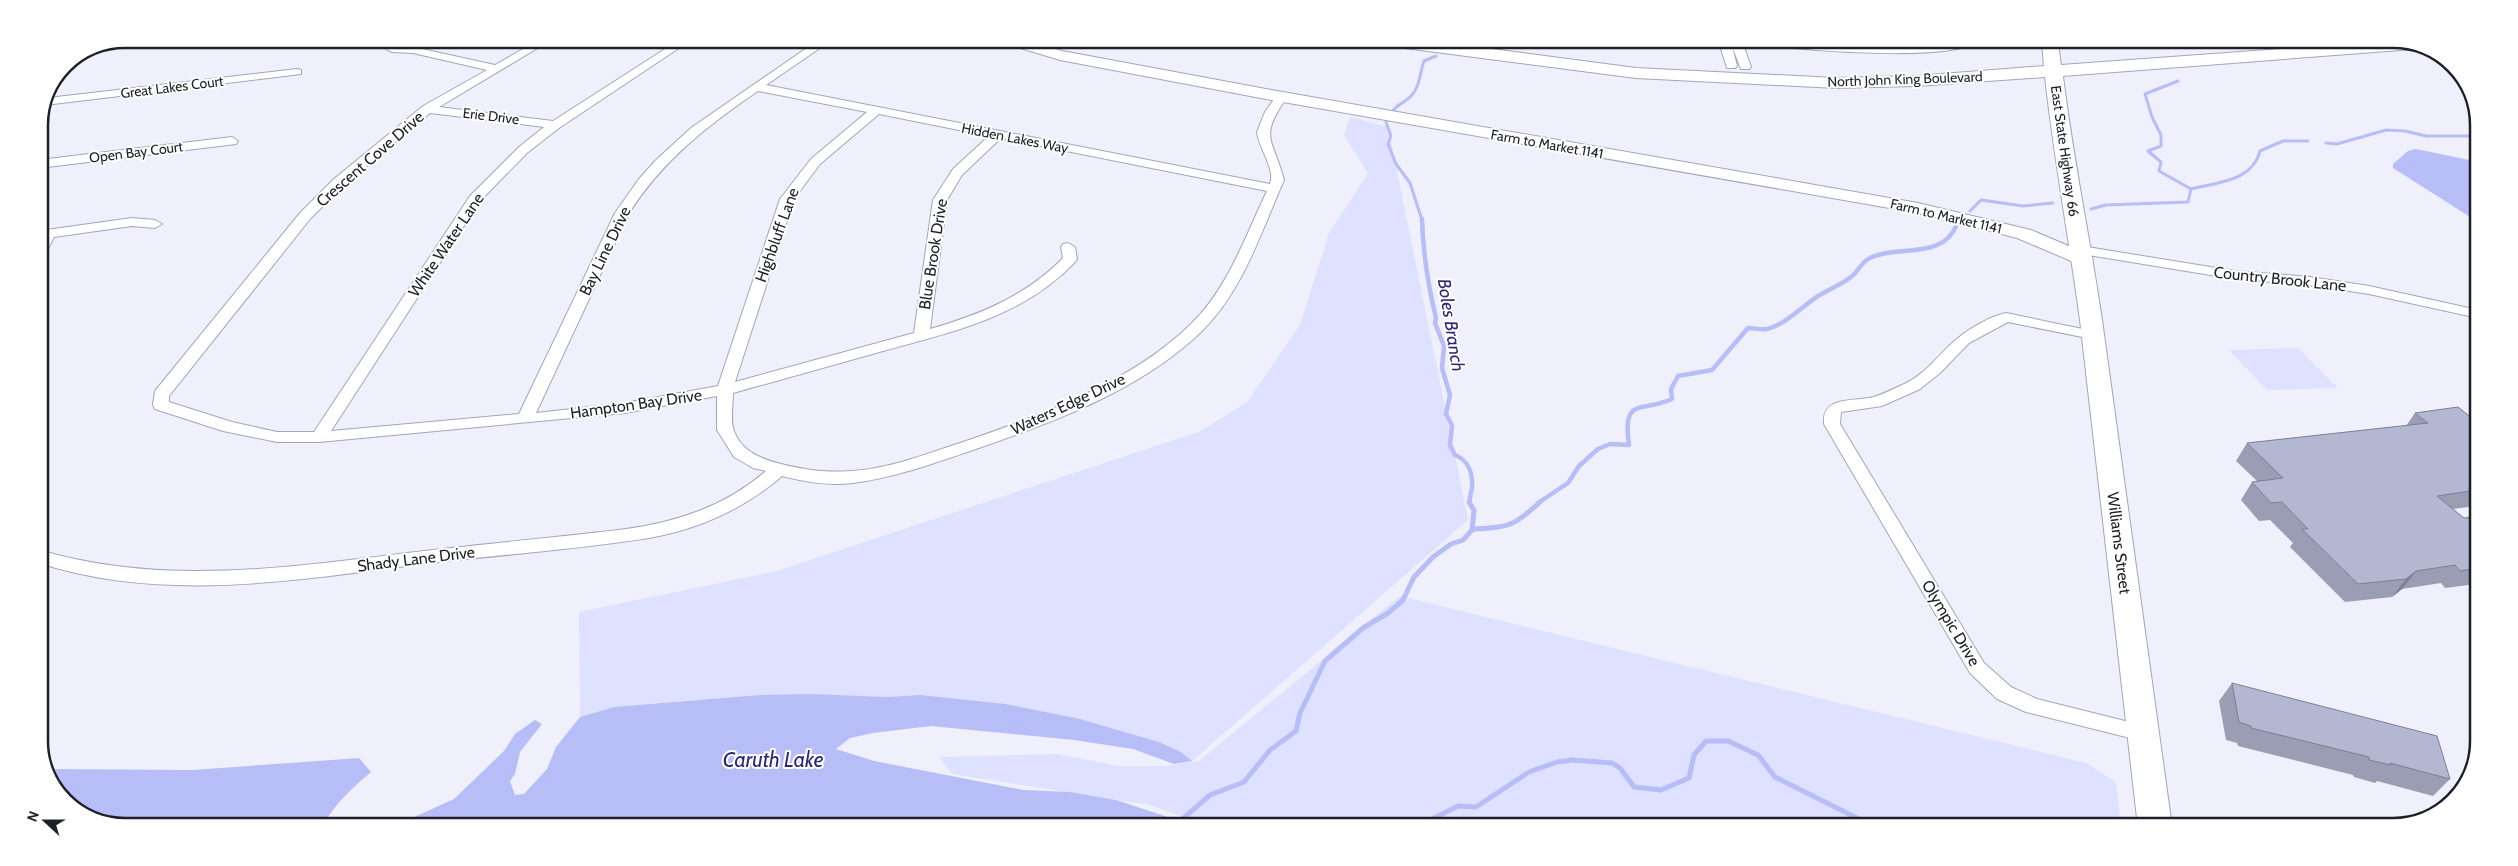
<svg xmlns="http://www.w3.org/2000/svg" width="2518" height="866" viewBox="0 0 2518 866" font-family="Cabin,sans-serif">
	<style>
		.green { fill: #dee1ff }
		.water { fill: #b7bdf6 }
		.lines { fill: none; stroke-linecap: round; stroke-linejoin: round }
		.stream-far2 { stroke: #b7bdf6; stroke-width: 3 }
		.stream-far1 { stroke: #b7bdf6; stroke-width: 4.5 }
		.stream { stroke: #b7bdf6; stroke-width: 5 }
		.street-casing { stroke: #a2a5be; stroke-width: 2 }
		.secondary-casing { stroke: #a2a5be; stroke-width: 2 }
		.primary-casing { stroke: #a2a5be; stroke-width: 2 }
		.street { fill: #fff; fill-rule: evenodd }
		.secondary { fill: #fff; fill-rule: evenodd }
		.primary { fill: #fff; fill-rule: evenodd }
		.wall { fill: #9a9db4 }
		.shaded-wall { fill: #7d8092 }
		.building { fill: #b3b7d1; stroke: #7d8092 }
		.labels { text-anchor: middle; dominant-baseline: central; stroke-width: 4; stroke-linejoin: round; paint-order: stroke }
		.far-street-label { font-size: 14px; fill: #1e1f28; stroke: #fff }
		.street-label { font-size: 16px; fill: #1e1f28; stroke: #fff }
		.water-label { font-size: 18px; font-style: italic; fill: #2d2777; stroke: #fff }
		.near-water-label { font-size: 21px; font-style: italic; fill: #2d2777; stroke: #fff }
		.rim { fill: none; stroke: #1e1f28; stroke-width: 2.5 }
	</style>
	<rect width="100%" height="100%" fill="#eff0fb"/>
	<g class="green">
		<path d="M1350,117L1388,127L1468,520L1192,761L1181,752L1159,742L1080,719L920,695L887,697L760,695L614,707L580,717L579,612L777,571L1201,431L1247,402L1300,325L1329,233L1368,173L1344,135Z"/>
		<path d="M2298,348L2338,388L2267,390L2229,350Z"/>
		<path d="M1400,596L2086,763L2116,782L2121,827L1205,825L1150,805L952,774L939,757L1058,754L1119,766H1167L1199,761Z"/>
	</g>
	<g class="water">
		<path d="M2416,149L2479,162L2478,222L2393,168V164L2408,151Z"/>
		<path d="M809,694L887,697L920,695L1005,704L1080,719L1159,742L1181,752L1192,761L1174,764L1133,749L1074,740L931,726L873,733L850,738L836,749L874,761L1023,790L1070,792L1116,800L1192,825L401,823L454,799L504,751L515,734L535,720L542,724L520,752L515,774L510,781L515,795L524,794L547,769L556,747L580,717L614,707L760,695Z"/>
		<path d="M359,758L371,772C352,788 337,802 324,823H97L57,794L47,769L193,770Z"/>
	</g>
	<g class="lines">
		<g class="stream-far2">
			<path d="M2178,81L2145,94L2152,117L2161,135V146L2148,151L2161,162L2159,171L2191,189"/>
			<path d="M1393,111C1398,103 1405,103 1411,96C1420,87 1420,72 1424,61L1436,56"/>
			<path d="M1386,122L1391,136L1388,144L1396,164L1410,183L1422,220"/>
			<path d="M2326,143L2337,144L2386,130L2405,131L2426,136H2479"/>
			<path d="M2091,209L2106,205L2188,202L2191,189C2217,182 2252,182 2260,151L2283,141H2308"/>
			<path d="M1970,211L1981,200L2023,206L2053,203"/>
		</g>
		<g class="stream-far1">
			<path d="M1422,219C1423,254 1428,285 1436,318L1435,323L1444,346L1442,368L1450,395L1446,414L1452,425L1450,445L1455,455C1468,460 1473,473 1472,488C1471,493 1469,498 1470,503"/>
			<path d="M1538,503L1568,483L1579,466L1598,449L1610,444L1629,445C1622,396 1641,413 1672,399L1671,389L1678,376L1712,370L1748,328C1754,328 1761,330 1767,329C1783,326 1804,305 1818,296C1829,289 1841,285 1851,277C1858,272 1862,261 1870,258C1898,244 1943,261 1957,224"/>
		</g>
		<g class="stream">
			<path d="M1469,502L1474,510L1472,530"/>
			<path d="M1176,821L1179,822L1210,795L1244,782L1270,750L1296,731L1300,713L1325,661L1363,628L1388,613L1403,600L1414,577L1433,557L1451,544L1463,540L1473,529C1509,527 1513,527 1540,502"/>
			<path d="M1375,825H1402"/>
			<path d="M1414,825L1428,821L1458,806L1476,807L1529,772L1557,762L1573,760L1612,763L1620,768L1634,787L1661,790L1689,778L1694,755L1706,741H1728L1758,755L1775,777L1873,826"/>
		</g>
		<g class="street-casing">
			<g id="street">
				<path d="M539,40H551L439,107L553,121L679,40H691L559,128L527,153L480,201L331,431L519,414L615,213L639,179L655,161L691,128L811,45L812,40H822L820,48L766,85L1270,184C1276,169 1258,147 1257,132L1265,112L1277,95H1285L1287,97C1258,139 1273,137 1284,180C1261,232 1243,291 1201,332C1138,392 1051,423 970,451C932,464 893,478 853,483C828,486 806,482 782,476C744,509 699,529 649,538C580,549 509,554 439,562C307,578 169,605 39,563V550C161,586 284,568 407,553C480,544 553,538 626,529C678,522 725,506 766,471L753,468L734,457L717,430V396L625,413L319,442H277L223,431L155,409L153,405L155,391L300,213L334,179L423,106L487,70L413,53L392,52L386,49L388,47H413L495,65ZM758,91L867,112L811,159L780,199L718,386L625,403L536,413L629,213C662,161 708,125 758,91ZM430,113L544,127L519,147L470,196L314,432H277L232,422L169,402V396L310,219L344,185ZM879,114L989,136L953,169L933,200L914,333L735,382L794,199L820,164ZM1001,138L1267,191C1245,237 1228,288 1191,324C1130,384 1036,417 957,444C923,455 888,469 851,471C825,473 806,470 781,464C761,459 741,451 734,431C730,421 733,404 733,393C783,379 833,365 883,351C952,332 1023,317 1075,262L1077,259L1075,247L1068,243L1063,244L1061,247L1063,258C1026,296 979,315 930,329L947,200L962,175Z"/>
				<path d="M1723,42L1743,44L1751,67L1749,69H1741L1732,46L1737,66L1735,68H1727L1720,46Z"/>
				<path d="M1762,42L1870,46L1974,42C1953,62 1800,50 1767,45Z"/>
				<path d="M297,69L301,70V74L45,105L48,98Z"/>
				<path d="M232,137L238,141L236,144L39,168V160Z"/>
				<path d="M132,218L155,220L162,224L155,228L132,226L54,237L44,257L39,258V231Z"/>
				<path d="M2081,246L2235,271L2310,277L2369,286L2478,310V318L2369,294L2310,285L2235,279L2076,253L2074,250L2076,247Z"/>
				<path d="M2006,313L2092,331L2099,335L2092,339L2008,322L1969,343L1940,373L1920,389L1882,406L1841,412L1840,424L1984,663L2011,687L2037,699L2149,727L2152,733L2149,739L2142,741L2026,712L1997,699L1970,673L1824,424C1821,395 1855,402 1874,397C1883,394 1893,389 1902,385C1926,375 1939,353 1958,338C1970,328 1991,316 2006,313Z"/>
			</g>
		</g>
		<g class="secondary-casing">
			<path id="secondary" d="M1002,40L1027,41L1062,51L1266,89L1918,203L2031,230L2090,255L2093,259L2090,263H2076L2017,238L1918,213L1266,99L1060,60L1004,43Z"/>
		</g>
		<g class="primary-casing">
			<path id="primary" d="M1381,41H1431L1636,68L1836,78L1916,76L2044,66L2042,42L2058,43L2061,65L2364,43H2421L2427,48L2063,76C2073,158 2090,238 2102,320L2172,827H2138L2080,320C2069,239 2054,158 2045,77L1916,86L1836,88L1636,78L1389,46Z"/>
		</g>
		<use href="#street" class="street"/>
		<use href="#secondary" class="secondary"/>
		<use href="#primary" class="primary"/>
	</g>
	<g class="wall">
		<path d="M2415,413L2477,422L2476,506L2453,509L2464,518L2476,517V584L2445,588L2441,583L2402,589L2392,597L2345,602L2290,547L2293,543L2270,520L2259,521L2241,500L2252,482L2257,481L2236,461L2247,443L2406,426Z"/>
		<path d="M2232,683L2450,779L2433,796L2377,781L2375,783L2354,777L2353,775L2238,746L2237,743L2226,740L2219,701Z"/>
	</g>
	<path class="shaded-wall" d="M2416,571L2402,589L2392,597L2406,579Z"/>
	<g class="building">
		<path d="M2458,407L2477,422V490L2437,496L2464,518L2476,517V568L2460,571L2455,565L2416,571L2406,579L2358,584L2302,529H2308L2282,502L2271,503L2252,482L2283,478L2247,443L2428,423L2415,413Z"/>
		<path d="M2232,683L2437,736L2450,779L2390,763L2391,765L2369,760V757L2251,728V726L2239,722Z"/>
	</g>
	<g class="labels">
		<g class="far-street-label">
			<text transform="translate(1905 79) rotate(-2)">North John King Boulevard</text>
			<text transform="translate(172 87) rotate(-7)">Great Lakes Court</text>
			<text transform="translate(491 116) rotate(7)">Erie Drive</text>
			<text transform="translate(1015 138) rotate(11)">Hidden Lakes Way</text>
			<text transform="translate(1547 144) rotate(10)">Farm to Market 1141</text>
			<text transform="translate(2065 151) rotate(82)">East State Highway 66</text>
			<text transform="translate(136 152) rotate(-7)">Open Bay Court</text>
			<text transform="translate(1946 216) rotate(13)">Farm to Market 1141</text>
		</g>
		<g class="street-label">
			<text transform="translate(370 159) rotate(-41)">Crescent Cove Drive</text>
			<text transform="translate(777 235) rotate(-70)">Highbluff Lane</text>
			<text transform="translate(446 245) rotate(-56)">White Water Lane</text>
			<text transform="translate(605 251) rotate(-64)">Bay Line Drive</text>
			<text transform="translate(933 254) rotate(-81)">Blue Brook Drive</text>
			<text transform="translate(2280 279) rotate(6)">Country Brook Lane</text>
			<text transform="translate(636 404) rotate(-8)">Hampton Bay Drive</text>
			<text transform="translate(1068 404) rotate(-25)">Waters Edge Drive</text>
			<text transform="translate(2119 543) rotate(83)">Williams Street</text>
			<text transform="translate(416 559) rotate(-7)">Shady Lane Drive</text>
			<text transform="translate(1951 623) rotate(59)">Olympic Drive</text>
		</g>
		<g class="water-label">
			<text transform="translate(1451 325) rotate(81)">Boles Branch</text>
		</g>
		<g class="near-water-label">
			<text x="773" y="759">Caruth Lake</text>
		</g>
	</g>
	<path d="M0 0H2518V866H0ZM125 48H2393A77 77 0 0 1 2470 125V741A77 77 0 0 1 2393 818H125A77 77 0 0 1 48 741V125A77 77 0 0 1 125 48Z" fill="#fff" fill-rule="evenodd"/>
	<path class="rim" d="M125 48H2393A77 77 0 0 1 2470 125V741A77 77 0 0 1 2393 818H125A77 77 0 0 1 48 741V125A77 77 0 0 1 125 48Z"/>
	<g transform="translate(45 821) rotate(291)" stroke="#ffffff" stroke-width="4" paint-order="stroke">
	<path d="M0-4L9 19L0 12L-9 19Z" fill="#1e1f28"/>
	<text y="-8" font-size="14" font-weight="bold" text-anchor="middle" fill="#1e1f28">N</text>
	</g>
</svg>
